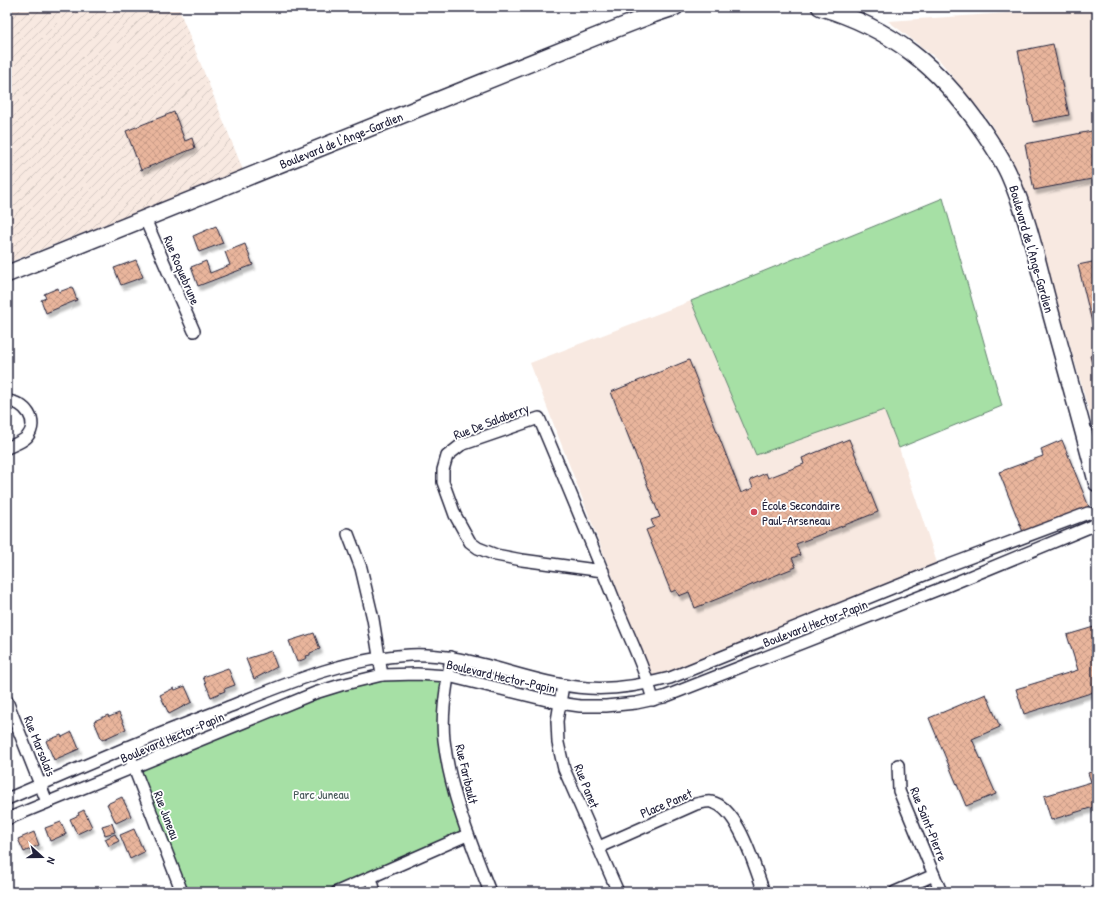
<svg xmlns="http://www.w3.org/2000/svg" width="1104" height="899" viewBox="0 0 1104 899" font-family="'Patrick Hand',sans-serif">
	<style>
		.built { fill: #f8e9e1 }
		.industrial { fill: url(#industrial-furrows) }
		.park { fill: #a6e0a5; stroke: #648170 }
		.building { fill: url(#building-cross-hatch); stroke: #22223b; filter: url(#shadow) }
		.lines { fill: none; stroke-linecap: round; stroke-linejoin: round }
		.street-casing { stroke: #22223b; stroke-width: 14 }
		.secondary-casing { stroke: #22223b; stroke-width: 19 }
		.street { stroke: #fff; stroke-width: 11 }
		.secondary { stroke: #fff; stroke-width: 16 }
		.poi-dot { fill: #d1495b; stroke: #fff; stroke-width: 1.5 }
		.labels { text-anchor: middle; dominant-baseline: central; stroke-width: 3.5; stroke-linejoin: round; paint-order: stroke }
		.street-label { font-size: 13px; fill: #22223b; stroke: #fff }
		.poi-label { font-size: 13px; fill: #22223b; stroke: #fff; text-anchor: start }
		.park-label { font-size: 13px; fill: #4a5b5b; stroke: #fff }
	</style>
	<defs>
		<pattern id="industrial-furrows" width="10" height="10" patternUnits="userSpaceOnUse"><rect width="10" height="10" fill="#f8e9e1"/><path d="M-1 1l2-2M0 10L10 0M9 11l2-2" fill="none" stroke="#d4c8c2"/></pattern>
		<pattern id="building-cross-hatch" width="8" height="8" patternUnits="userSpaceOnUse"><rect width="8" height="8" fill="#e9b59c"/><path d="M0 0l8 8M0 8l8-8" fill="none" stroke="#c89b87"/></pattern>
		<filter id="shadow"><feDropShadow dx="2.5" dy="4.5" stdDeviation="1" flood-color="#0004"/></filter>
	</defs>
	<rect width="100%" height="100%" fill="#fff"/>
	<filter id="ink" filterUnits="userSpaceOnUse"><feTurbulence type="fractalNoise" baseFrequency=".025" numOctaves="2"/><feDisplacementMap in="SourceGraphic" scale="8" xChannelSelector="R" yChannelSelector="G"/><feConvolveMatrix kernelMatrix="1 2 1 2 8 2 1 2 1" color-interpolation-filters="sRGB"/></filter>
	<g filter="url(#ink)">
		<g class="built">
			<path d="M1097,7V423L1093,425L1027,197L1011,158L989,121L940,61L888,21Z"/>
			<path d="M691,301L756,455L884,410L899,448L939,569L654,684L530,363Z"/>
		</g>
		<path class="industrial" d="M7,7H178L243,170L7,263Z"/>
		<g class="park">
			<path d="M943,198L1002,406L899,448L884,410L756,455L691,301Z"/>
			<path d="M448,676L444,739L467,835L337,892H182L134,768L361,680Z"/>
		</g>
		<g class="building">
			<path d="M1053,44L1069,115L1033,122L1018,51Z"/>
			<path d="M174,112L185,141L192,138L195,148L141,170L126,131Z"/>
			<path d="M1097,130V178L1034,190L1025,144Z"/>
			<path d="M216,226L223,243L199,252L193,236Z"/>
			<path d="M245,244L253,265L198,286L191,267L206,261L210,273L230,265L225,252Z"/>
			<path d="M136,260L143,277L121,285L114,268Z"/>
			<path d="M1097,261V343L1078,265Z"/>
			<path d="M72,287L77,300L46,313L41,300L46,298L44,294L58,288L59,292Z"/>
			<path d="M1097,352V383L1090,356Z"/>
			<path d="M689,360L741,493L753,488L750,480L766,473L768,478L804,464L802,458L849,439L878,512L796,544L800,555L792,558L796,567L695,608L689,592L679,596L676,590L671,592L646,530L654,527L651,520L660,517L611,392Z"/>
			<path d="M1062,440L1089,507L1023,532L999,472L1043,456L1041,449Z"/>
			<path d="M1097,626V691L1024,714L1016,689L1078,670L1067,635Z"/>
			<path d="M314,633L320,649L310,653V655L306,656L307,658L297,662L289,641Z"/>
			<path d="M271,651L277,667L254,679L246,659Z"/>
			<path d="M228,668L235,685L224,689L225,691L211,697L203,677Z"/>
			<path d="M185,686L192,702L169,714L160,695L174,688L175,690Z"/>
			<path d="M986,694L1000,727L972,739L996,794L966,806L929,718Z"/>
			<path d="M119,713L126,729L102,740L94,721L108,715L109,717Z"/>
			<path d="M72,732L79,749L54,760L46,741L61,735L62,737Z"/>
			<path d="M1097,770V806L1051,820L1044,796L1091,782L1088,773Z"/>
			<path d="M122,797L131,816L116,823L107,804Z"/>
			<path d="M84,810L92,827L77,834L70,819L79,815L78,813Z"/>
			<path d="M61,822L66,834L50,841L45,828Z"/>
			<path d="M112,823L115,832L105,835L102,826Z"/>
			<path d="M134,829L144,852L130,859L120,835Z"/>
			<path d="M34,832L39,845L24,852L18,839Z"/>
			<path d="M115,834L119,841L109,846L105,839Z"/>
		</g>
		<g class="lines">
			<g class="street-casing">
				<g id="street">
					<path d="M145,219L194,331"/>
					<path d="M7,401C25,402 40,421 27,437C22,442 13,445 7,448"/>
					<path d="M348,534L361,568L373,619L382,675"/>
					<path d="M603,571L522,560L496,555L478,548L470,542L455,515L443,482V470L447,456L461,445L539,418C566,482 593,547 619,612C631,641 646,671 653,700"/>
					<path d="M451,657C447,684 441,713 444,740C450,793 471,843 490,892"/>
					<path d="M563,685L557,721L558,743L564,769L618,892"/>
					<path d="M7,701L47,802"/>
					<path d="M127,747L134,768L182,892"/>
					<path d="M898,765L899,791L941,892"/>
					<path d="M7,799C47,782 86,765 126,748C159,734 193,721 226,708C286,684 345,658 410,655C471,652 527,684 588,688C616,690 643,685 670,678L939,569L1088,513L1097,515"/>
					<path d="M7,819L315,693L341,685L382,675L417,674L448,676L559,703L580,706H606L636,703L664,697L947,586L1092,526L1097,523"/>
					<path d="M599,847L696,804C701,803 707,801 711,802C739,807 755,869 764,892"/>
					<path d="M371,878L375,892"/>
					<path d="M337,892L467,835"/>
					<path d="M895,892L934,875"/>
				</g>
			</g>
			<g class="secondary-casing">
				<g id="secondary">
					<path d="M820,7C891,28 939,67 981,128C991,143 1003,160 1010,177C1029,220 1038,266 1050,310C1066,368 1082,425 1097,483"/>
					<path d="M7,274L600,35L654,14L675,7"/>
				</g>
			</g>
			<use href="#street" class="street"/>
			<use href="#secondary" class="secondary"/>
		</g>
	</g>
	<circle class="poi-dot" cx="754" cy="512" r="4"/>
	<g class="labels">
		<g class="street-label">
			<text transform="translate(341 140) rotate(-22)">Boulevard de l'Ange-Gardien</text>
			<text transform="translate(1032 249) rotate(74)">Boulevard de l'Ange-Gardien</text>
			<text transform="translate(182 270) rotate(67)">Rue Roquebrune</text>
			<text transform="translate(491 421) rotate(-21)">Rue De Salaberry</text>
			<text transform="translate(815 623) rotate(-21)">Boulevard Hector-Papin</text>
			<text transform="translate(501 676) rotate(13)">Boulevard Hector-Papin</text>
			<text transform="translate(172 737) rotate(-23)">Boulevard Hector-Papin</text>
			<text transform="translate(40 746) rotate(68)">Rue Marsolais</text>
			<text transform="translate(467 774) rotate(77)">Rue Faribault</text>
			<text transform="translate(587 786) rotate(68)">Rue Panet</text>
			<text transform="translate(666 803) rotate(-23)">Place Panet</text>
			<text transform="translate(167 815) rotate(69)">Rue Juneau</text>
			<text transform="translate(929 824) rotate(68)">Rue Saint-Pierre</text>
		</g>
		<g class="poi-label">
			<text x="762" y="505">École Secondaire<tspan x="762" dy="15">Paul-Arseneau</tspan></text>
		</g>
		<g class="park-label">
			<text x="321" y="794">Parc Juneau</text>
		</g>
	</g>
	<rect width="1104" height="899" fill="none" stroke="#fff" stroke-width="24"/>
	<rect x="12" y="12" width="1080" height="875" fill="none" stroke="#22223b" stroke-width="1.5" filter="url(#ink)"/>
	<g transform="translate(42 857) rotate(111)" stroke="#ffffff" stroke-width="3" paint-order="stroke">
	<path d="M0-3L7 15L0 10L-7 15Z" fill="#22223b"/>
	<text y="-6" font-size="11" font-weight="bold" text-anchor="middle" fill="#22223b">N</text>
	</g>
</svg>
